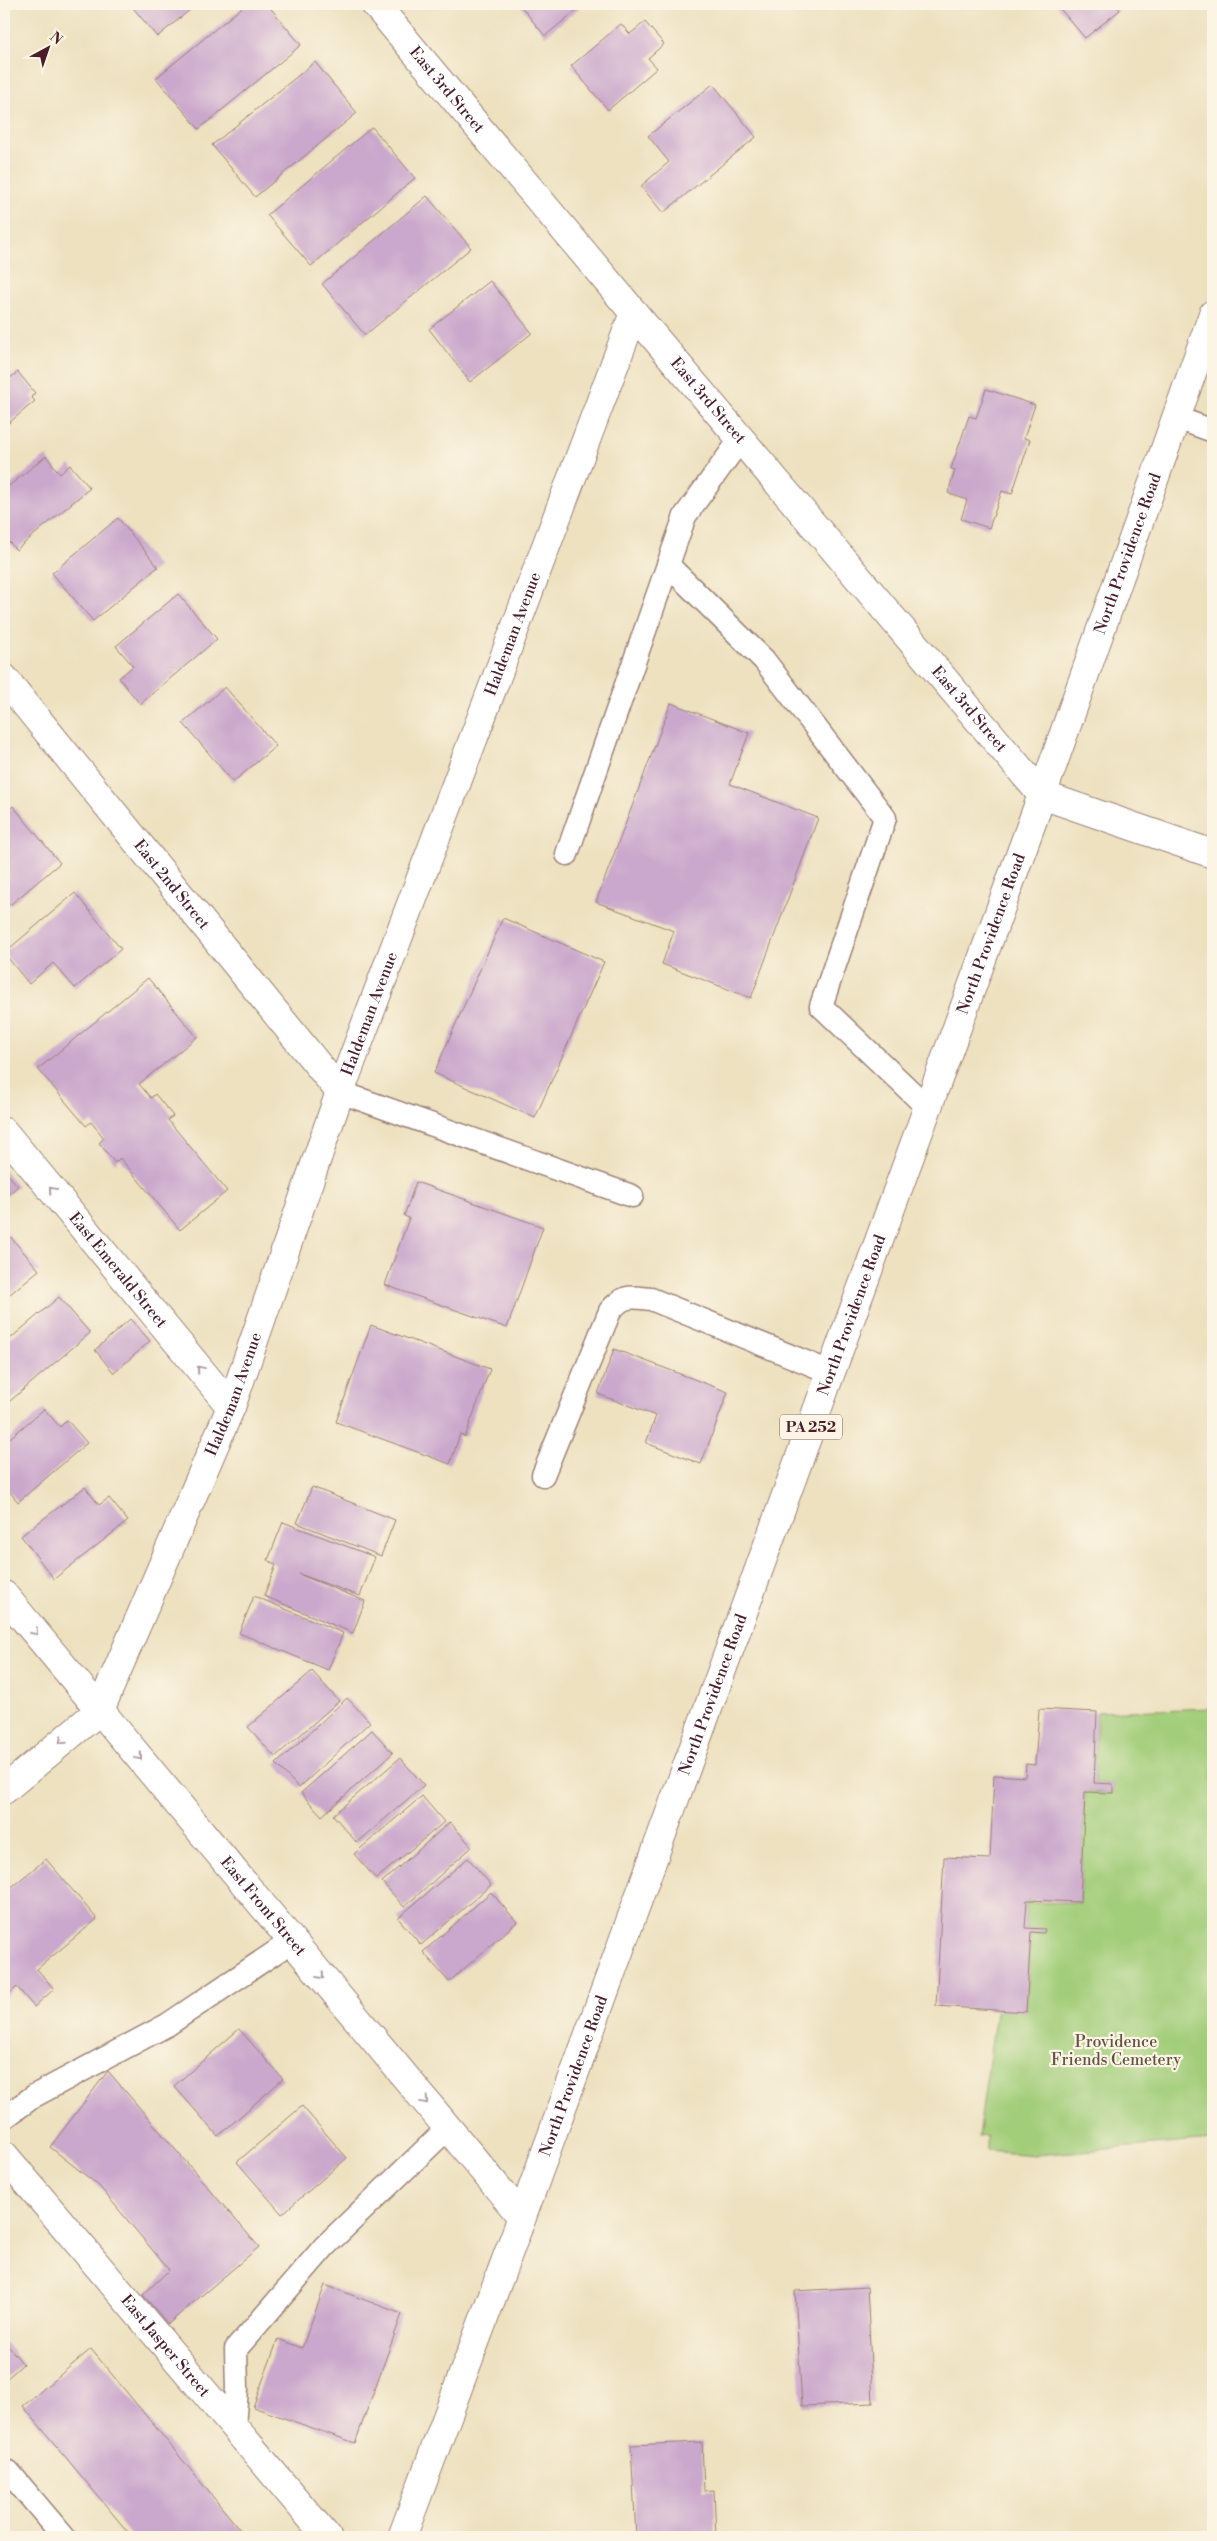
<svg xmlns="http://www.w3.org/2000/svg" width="1217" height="2541" viewBox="0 0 1217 2541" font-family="'Libre Bodoni',serif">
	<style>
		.green { fill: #a2cd79; stroke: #767652 }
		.building { fill: #caa7cc }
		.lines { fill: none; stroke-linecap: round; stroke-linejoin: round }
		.lane-casing { stroke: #9c8076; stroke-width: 25 }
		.street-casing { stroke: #9c8076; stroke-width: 30 }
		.primary-casing { stroke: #9c8076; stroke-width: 30 }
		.lane { stroke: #fff; stroke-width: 22 }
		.street { stroke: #fff; stroke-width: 28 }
		.primary { stroke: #fff; stroke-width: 28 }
		.oneway { stroke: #ae9aa0 }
		.labels { text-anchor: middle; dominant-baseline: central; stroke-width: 4.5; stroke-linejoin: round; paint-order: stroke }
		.shield { fill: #fcf5e5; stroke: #7f5f63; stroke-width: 1 }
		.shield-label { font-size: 15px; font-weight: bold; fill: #4a1f2b }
		.street-label { font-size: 16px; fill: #4a1f2b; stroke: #fcf5e5 }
		.park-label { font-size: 16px; fill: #645342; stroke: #fcf5e5 }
	</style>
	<rect width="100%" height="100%" fill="#fcf5e5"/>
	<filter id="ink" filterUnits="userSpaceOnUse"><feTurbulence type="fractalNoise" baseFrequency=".02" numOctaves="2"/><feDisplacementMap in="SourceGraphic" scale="10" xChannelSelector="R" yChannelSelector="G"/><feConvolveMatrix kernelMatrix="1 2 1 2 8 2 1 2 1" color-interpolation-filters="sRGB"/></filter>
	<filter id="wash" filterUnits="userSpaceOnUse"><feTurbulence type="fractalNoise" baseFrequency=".0096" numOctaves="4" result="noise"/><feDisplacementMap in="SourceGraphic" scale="20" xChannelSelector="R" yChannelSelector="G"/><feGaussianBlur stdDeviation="1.12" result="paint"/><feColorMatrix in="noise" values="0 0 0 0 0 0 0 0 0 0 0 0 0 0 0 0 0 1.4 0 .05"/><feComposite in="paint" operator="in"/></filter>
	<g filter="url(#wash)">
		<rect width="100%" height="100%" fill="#ede1c0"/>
		<path class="green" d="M1213,1708V2140L1035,2155L987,2151V2136L978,2137L997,2005L1026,2011L1031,1932L1044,1933V1930L1025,1928L1027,1900L1036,1903L1080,1902L1085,1792L1113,1793V1784L1094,1783L1097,1712Z"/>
		<g id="blocks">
			<g class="building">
				<path d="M130,4H197L157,37Z"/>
				<path d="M246,4H267L301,45L199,129L156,78Z"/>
				<path d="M519,4H584L545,36Z"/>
				<path d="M1056,4H1115L1120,10L1085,38Z"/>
				<path d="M645,22L664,44L648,58L657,68L608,110L571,66L621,24L630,34Z"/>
				<path d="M315,62L357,113L255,197L212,145Z"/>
				<path d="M713,84L756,137L663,213L641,186L669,162L648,136Z"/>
				<path d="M372,127L415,178L311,266L267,215Z"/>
				<path d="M427,196L471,248L365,335L322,284Z"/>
				<path d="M490,281L532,333L470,382L429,329Z"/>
				<path d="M18,372L35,393L31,397L35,401L4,427V378L6,381Z"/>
				<path d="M986,389L1035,405L1024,438L1030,440L1012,494L1002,491L989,528L961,519L967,500L948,493L955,470L951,469L969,416L976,418Z"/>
				<path d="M46,456L60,474L70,465L90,488L16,550L4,536V490Z"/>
				<path d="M118,518L158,567L93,621L52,573Z"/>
				<path d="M178,594L217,639L140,704L119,678L133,666L116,646Z"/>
				<path d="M225,687L276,746L233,782L183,723Z"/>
				<path d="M671,703L749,733L730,784L818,818L751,998L662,964L674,931L596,902Z"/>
				<path d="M13,806L60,863L10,905L4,898V814Z"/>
				<path d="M75,893L121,949L75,988L53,963L29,984L4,953Z"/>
				<path d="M503,918L604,962L535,1118L434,1073Z"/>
				<path d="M148,978L197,1037L139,1084L151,1098L155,1094L173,1116L168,1120L227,1191L180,1230L120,1158L115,1163L99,1143L104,1138L91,1122L86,1126L38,1069Z"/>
				<path d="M4,1170L18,1186L4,1198Z"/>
				<path d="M416,1182L543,1227L507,1328L385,1285L409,1218L404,1216Z"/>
				<path d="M8,1234L39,1270L4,1299V1237Z"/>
				<path d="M59,1297L90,1333L4,1406V1344Z"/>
				<path d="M130,1319L150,1341L114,1373L95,1350Z"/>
				<path d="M371,1325L490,1369L465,1437L460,1434L450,1464L336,1422Z"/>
				<path d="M614,1349L728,1392L701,1464L646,1443L656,1416L598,1394Z"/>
				<path d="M44,1409L60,1427L67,1420L87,1443L18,1502L4,1485V1443Z"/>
				<path d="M85,1487L99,1505L109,1498L128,1521L54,1579L21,1536Z"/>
				<path d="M312,1487L395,1520L381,1556L297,1523Z"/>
				<path d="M283,1522L375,1557L360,1596L299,1574L365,1601L353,1633L264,1596L276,1565L268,1560Z"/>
				<path d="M254,1596L343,1633L328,1670L239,1633Z"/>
				<path d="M312,1671L339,1701L275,1757L248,1727Z"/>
				<path d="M347,1698L370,1722L299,1788L276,1764Z"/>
				<path d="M1039,1709L1097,1712L1094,1783L1113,1784V1793L1085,1792L1080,1902L1027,1900L1025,1928L1045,1929L1044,1933L1031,1932L1026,2012L936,2006L944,1857L990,1859L994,1775L1025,1777L1026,1764L1035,1765Z"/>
				<path d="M372,1730L393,1753L322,1816L301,1793Z"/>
				<path d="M400,1758L424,1785L357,1843L333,1815Z"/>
				<path d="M422,1796L444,1822L376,1879L354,1854Z"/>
				<path d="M450,1822L472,1847L404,1907L382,1882Z"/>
				<path d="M468,1858L491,1885L421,1945L398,1918Z"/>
				<path d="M46,1859L97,1919L37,1969L54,1989L34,2007L17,1987L4,1998V1893Z"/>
				<path d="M491,1892L517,1922L449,1982L423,1952Z"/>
				<path d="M239,2029L283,2079L218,2136L174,2086Z"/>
				<path d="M108,2071L259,2247L168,2324L143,2295L169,2270L99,2186L50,2147Z"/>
				<path d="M302,2106L347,2158L282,2214L237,2162Z"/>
				<path d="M325,2285L402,2314L355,2443L253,2407L278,2339L302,2348Z"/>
				<path d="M867,2287L873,2403L802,2406L795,2291Z"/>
				<path d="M4,2341L23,2364L4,2381Z"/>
				<path d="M91,2349L246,2537H132L23,2406Z"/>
				<path d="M702,2442L704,2491L714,2490L716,2537H636L631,2445Z"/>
			</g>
		</g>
	</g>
	<g filter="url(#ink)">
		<use href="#blocks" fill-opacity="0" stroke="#9c8076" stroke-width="1"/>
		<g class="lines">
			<g class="lane-casing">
				<g id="lane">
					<path d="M1177,418L1213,431"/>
					<path d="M668,565L764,660L885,818L821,1006L928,1108"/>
					<path d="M567,854L685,516L740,440"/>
					<path d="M340,1092L632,1196"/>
					<path d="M543,1475L610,1311C624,1294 631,1297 651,1299L830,1372"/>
					<path d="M4,2118L34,2096L167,2025L292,1941"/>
					<path d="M234,2426L237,2389L236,2349L325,2246L448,2128"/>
					<path d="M4,2476L9,2472L64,2537"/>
				</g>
			</g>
			<g class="street-casing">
				<g id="street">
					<path id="s1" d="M375,4L634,313L1042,795L1213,854"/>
					<path id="s2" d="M4,678L340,1092"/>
					<path id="s3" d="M4,1132L231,1407"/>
					<path id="s4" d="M4,1595L522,2217"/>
					<path id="s5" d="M4,1790L100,1710L231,1407L340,1092L634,313"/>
					<path id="s6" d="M4,2155L327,2537"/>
				</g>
			</g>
			<g class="primary-casing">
				<g id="primary">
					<path id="s7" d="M402,2537L522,2217L1042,795L1213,314"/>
				</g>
			</g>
			<use href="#lane" class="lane"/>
			<use href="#street" class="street"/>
			<use href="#primary" class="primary"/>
		</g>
		<defs><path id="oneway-chevron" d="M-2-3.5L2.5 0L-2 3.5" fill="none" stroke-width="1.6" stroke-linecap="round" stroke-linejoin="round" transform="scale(1.25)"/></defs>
		<g class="oneway">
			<use href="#oneway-chevron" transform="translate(52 1190) rotate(-130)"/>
			<use href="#oneway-chevron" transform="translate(200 1369) rotate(-130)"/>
			<use href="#oneway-chevron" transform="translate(35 1632) rotate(50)"/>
			<use href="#oneway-chevron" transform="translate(62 1741) rotate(140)"/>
			<use href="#oneway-chevron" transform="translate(139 1757) rotate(50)"/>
			<use href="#oneway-chevron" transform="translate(321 1976) rotate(50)"/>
			<use href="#oneway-chevron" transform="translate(425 2101) rotate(50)"/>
		</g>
	</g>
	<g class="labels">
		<rect class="shield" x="780" y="1414.5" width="62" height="25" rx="4"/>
		<g class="shield-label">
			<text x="811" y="1427">PA 252</text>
		</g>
		<g class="street-label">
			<text stroke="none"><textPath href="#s1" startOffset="112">East 3rd Street</textPath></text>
			<text stroke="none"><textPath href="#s1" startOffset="518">East 3rd Street</textPath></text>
			<text stroke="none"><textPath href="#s7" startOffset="2112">North Providence Road</textPath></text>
			<text stroke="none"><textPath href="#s5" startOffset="1278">Haldeman Avenue</textPath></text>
			<text stroke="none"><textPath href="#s1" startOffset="922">East 3rd Street</textPath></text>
			<text stroke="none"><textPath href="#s2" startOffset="266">East 2nd Street</textPath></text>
			<text stroke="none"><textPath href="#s7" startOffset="1708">North Providence Road</textPath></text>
			<text stroke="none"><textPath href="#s5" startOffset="872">Haldeman Avenue</textPath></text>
			<text stroke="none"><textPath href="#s3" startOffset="179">East Emerald Street</textPath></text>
			<text stroke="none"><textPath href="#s7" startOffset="1302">North Providence Road</textPath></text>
			<text stroke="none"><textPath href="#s5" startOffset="468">Haldeman Avenue</textPath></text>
			<text stroke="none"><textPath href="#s7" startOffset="898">North Providence Road</textPath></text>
			<text stroke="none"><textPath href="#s4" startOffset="405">East Front Street</textPath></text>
			<text stroke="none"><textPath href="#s7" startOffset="492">North Providence Road</textPath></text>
			<text stroke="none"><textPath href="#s6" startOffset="250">East Jasper Street</textPath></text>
		</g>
		<g class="park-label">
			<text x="1116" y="2042">Providence<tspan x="1116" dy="18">Friends Cemetery</tspan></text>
		</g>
	</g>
	<rect width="1217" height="2541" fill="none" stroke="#fcf5e5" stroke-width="20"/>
	<g transform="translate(48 48) rotate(40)" stroke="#fcf5e5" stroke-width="4" paint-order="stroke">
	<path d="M0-4L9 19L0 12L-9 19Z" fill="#4a1f2b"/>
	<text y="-8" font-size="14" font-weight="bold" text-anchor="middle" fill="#4a1f2b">N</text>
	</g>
</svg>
